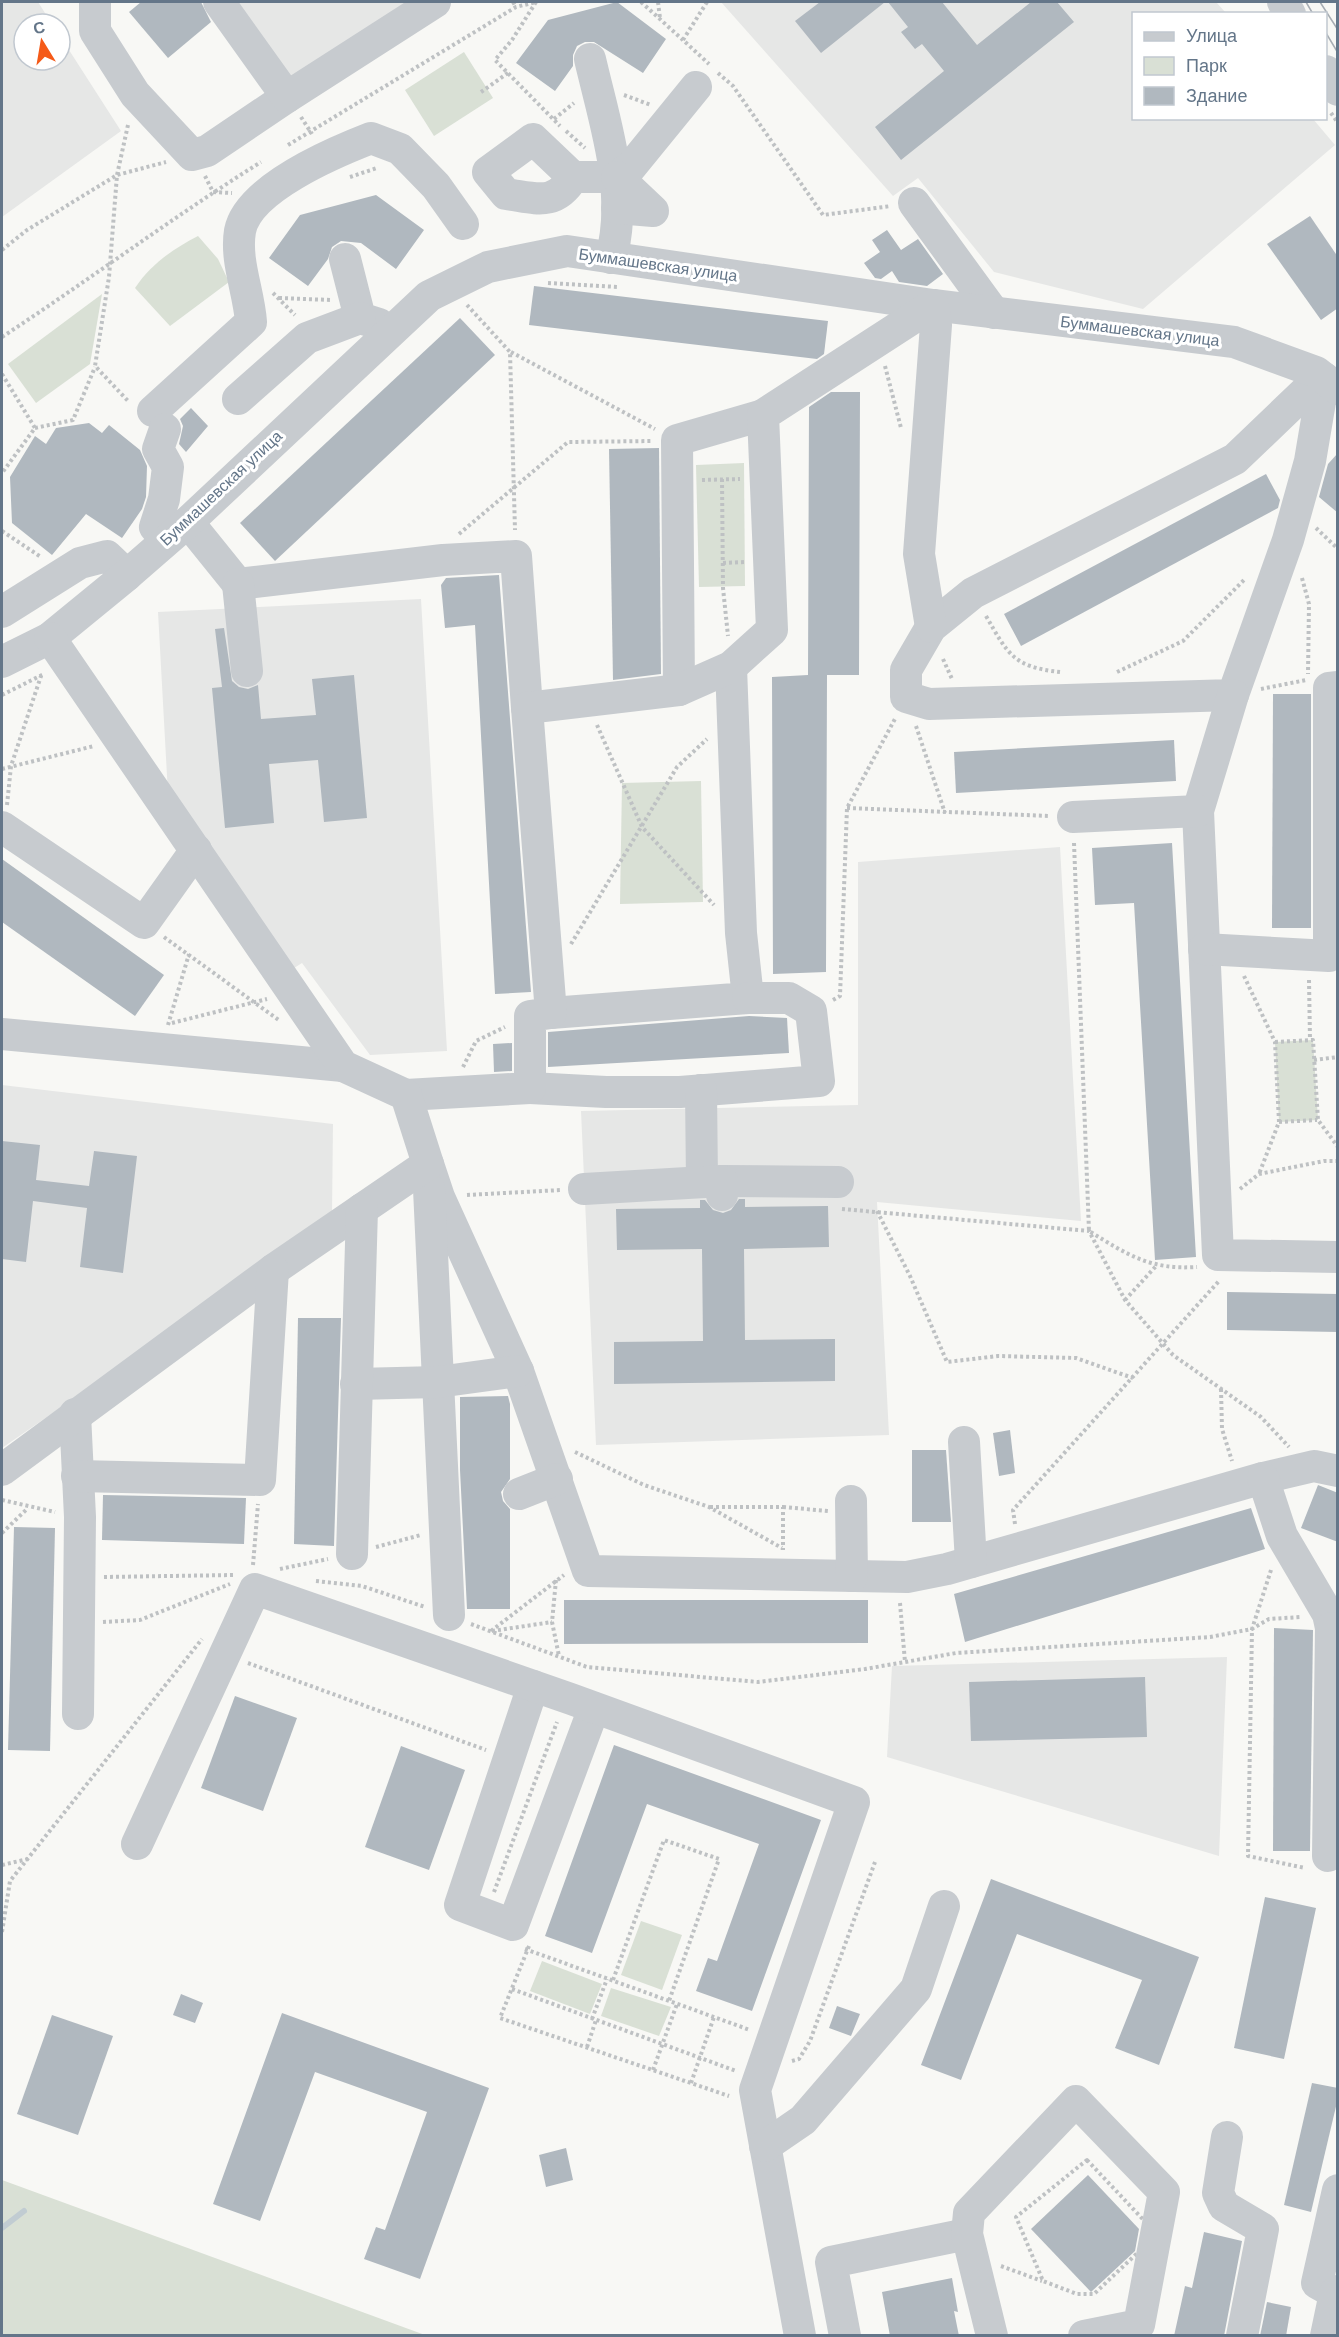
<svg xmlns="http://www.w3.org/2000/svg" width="1339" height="2337" viewBox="0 0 1339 2337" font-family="Helvetica,sans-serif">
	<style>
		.built { fill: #e6e7e6 }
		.green { fill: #d9e0d5 }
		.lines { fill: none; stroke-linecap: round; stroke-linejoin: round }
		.stream { stroke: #c1ccd2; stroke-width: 6 }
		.building { fill: #b0b8bf }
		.path { stroke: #bec1c3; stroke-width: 4; stroke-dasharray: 3 3; stroke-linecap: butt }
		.minor { stroke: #c7cbcf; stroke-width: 32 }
		.tram { stroke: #a7adb3; stroke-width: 1.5 }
		.labels { text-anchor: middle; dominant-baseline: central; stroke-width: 6; stroke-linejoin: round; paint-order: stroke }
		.street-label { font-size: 16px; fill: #647689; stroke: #fff }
	</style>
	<rect width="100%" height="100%" fill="#f8f8f5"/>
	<g class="built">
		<path d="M2,2H38L52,24H24V60H60V36L121,131L2,217Z"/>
		<path d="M232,2H422L292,89Z"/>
		<path d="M721,2H1216L1226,13L1134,14V118L1313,119L1335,145L1143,309L994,272L918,178L893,196Z"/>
		<path d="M421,599L447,1051L370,1055L302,963L291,970L168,794L158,612Z"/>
		<path d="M1060,847L1081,1221L877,1202L889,1435L596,1445L581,1111L858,1105V862Z"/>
		<path d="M2,1085L333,1124L332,1215L326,1224L2,1448Z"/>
		<path d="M1227,1657L1219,1856L887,1757L892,1666Z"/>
	</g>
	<g class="green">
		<path d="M464,52L493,98L434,136L405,90Z"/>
		<path d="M198,236L218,259L229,282L170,326L135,288C151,264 173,249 198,236Z"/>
		<path d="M102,294L90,364L36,403L8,364Z"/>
		<path d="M744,463L745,586L699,587L696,465Z"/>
		<path d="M701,781L703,902L620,904L622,783Z"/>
		<path d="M1313,1040L1318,1120L1279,1122L1275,1042Z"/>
		<path d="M641,1921L682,1935L662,1990L621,1975Z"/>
		<path d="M542,1961L602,1984L590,2014L530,1991Z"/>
		<path d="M611,1988L671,2007L659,2036L601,2016Z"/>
		<path d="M2,2180L425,2335H2Z"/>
	</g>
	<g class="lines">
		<path class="stream" d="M2,2228L24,2211"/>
	</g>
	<g class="building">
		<path d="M141,2H201L211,22L168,58L129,12Z"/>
		<path d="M617,2L666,39L643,73L594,42H585L577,46L573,55V66L555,91L516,63L548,20Z"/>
		<path d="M820,2H885L821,53L795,21Z"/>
		<path d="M888,2H942L977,45L1031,2H1057L1074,22L901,160L875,127L944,71L922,44L915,49L901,32L908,27Z"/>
		<path d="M376,195L424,230L396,269L361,243L341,241L332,247L328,259L308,286L269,258L300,215Z"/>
		<path d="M1310,216L1338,257V308L1321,320L1267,244Z"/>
		<path d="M887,230L901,250L918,239L943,274L927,286L899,282L892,271L881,279L875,278L864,263L880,252L872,240Z"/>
		<path d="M534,286L828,321L824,354L817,359L529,325Z"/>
		<path d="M460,318L495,355L275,561L240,523Z"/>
		<path d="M831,392H860L859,675H827L826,972L773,974L772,677L808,675L809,407Z"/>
		<path d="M191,408L208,426L186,452L179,444L183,426L180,419Z"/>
		<path d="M89,423L102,433L109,425L140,450L147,466L146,497L142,509L122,538L86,514L52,555L12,523L10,477L35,436L46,444L56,428Z"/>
		<path d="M659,448L661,674L613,680L609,449Z"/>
		<path d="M1338,453V513L1319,497L1328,464Z"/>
		<path d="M1266,474L1280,500L1278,508L1021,646L1004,614Z"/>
		<path d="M499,575L531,992L495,994L475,625L445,628L441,585L446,578Z"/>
		<path d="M224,628L232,681L239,687L248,689L258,685L261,719L316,715L312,679L354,675L367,818L324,822L318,760L269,764L274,823L225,828L212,688L222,687L215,629Z"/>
		<path d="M1273,694H1311V928H1272Z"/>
		<path d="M1174,740L1176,781L956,793L954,752Z"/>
		<path d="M1172,843L1196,1257L1155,1260L1134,903L1095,905L1092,848Z"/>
		<path d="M2,859L164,975L135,1016L2,922Z"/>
		<path d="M749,1016L787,1018L789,1053L548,1067V1032Z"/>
		<path d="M512,1043V1071L494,1072L493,1044Z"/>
		<path d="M2,1141L40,1145L36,1180L89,1186L94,1151L137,1156L123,1273L80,1267L87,1208L33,1201L26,1262L2,1259Z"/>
		<path d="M739,1199H745V1207L828,1206L829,1247L744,1249L745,1340L835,1339V1381L614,1384V1342L703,1341L702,1249L617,1250L616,1209L700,1208V1200H705L713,1210L723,1213L731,1210Z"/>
		<path d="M1227,1292L1338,1294V1332L1227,1330Z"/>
		<path d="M298,1318H341L334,1546L294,1544Z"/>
		<path d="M508,1396L510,1404V1479L501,1492L503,1501L510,1509V1609H467L460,1470V1397Z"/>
		<path d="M1010,1430L1015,1473L999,1476L993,1433Z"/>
		<path d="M912,1450H946L951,1522H912Z"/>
		<path d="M1318,1485L1338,1493V1542L1301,1528Z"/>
		<path d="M103,1495L246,1498L244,1544L102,1540Z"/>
		<path d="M1251,1508L1265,1549L965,1642L954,1594Z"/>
		<path d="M14,1527L55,1528L50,1751L8,1750Z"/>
		<path d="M564,1600H868V1643L564,1644Z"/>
		<path d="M1274,1628L1313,1630L1310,1851H1273Z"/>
		<path d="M1145,1677L1147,1737L971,1741L969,1682Z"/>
		<path d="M235,1696L297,1718L263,1811L201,1788Z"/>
		<path d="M614,1745L821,1820L752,2011L696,1991L708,1958L717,1961L759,1844L647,1804L592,1953L545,1936Z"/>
		<path d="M401,1746L465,1770L429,1870L365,1847Z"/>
		<path d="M991,1879L1199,1957L1159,2065L1115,2048L1142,1980L1017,1934L961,2080L921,2065Z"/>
		<path d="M1265,1897L1316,1908L1284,2059L1234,2048Z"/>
		<path d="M181,1994L203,2003L195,2023L173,2015Z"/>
		<path d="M837,2006L860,2014L851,2036L829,2028Z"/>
		<path d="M282,2013L489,2088L420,2279L364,2259L376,2227L385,2230L427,2112L315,2072L260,2221L213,2204Z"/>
		<path d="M52,2015L113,2036L78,2135L17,2114Z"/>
		<path d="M1312,2083L1338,2088V2098L1311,2212L1284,2205Z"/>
		<path d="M566,2148L573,2180L546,2187L539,2155Z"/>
		<path d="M1088,2175L1139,2229L1135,2251L1091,2292L1031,2229Z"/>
		<path d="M1204,2232L1242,2241L1224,2336H1174L1185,2286L1192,2288Z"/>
		<path d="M952,2278L958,2312L954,2311L959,2336H890L882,2292Z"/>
		<path d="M1267,2302L1291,2307L1286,2336H1260Z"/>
	</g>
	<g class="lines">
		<g class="path">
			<path d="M513,2L516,7"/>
			<path d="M536,2L512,40L495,60L560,126"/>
			<path d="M641,2L683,40"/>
			<path d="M658,2L660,18"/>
			<path d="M707,2L683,40L709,64"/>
			<path d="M718,73L733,86L823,215L891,206"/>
			<path d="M481,92L508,73"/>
			<path d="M624,95L651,105"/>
			<path d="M1331,113L1338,123"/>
			<path d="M301,117L312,134"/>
			<path d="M554,119L574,103"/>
			<path d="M128,125L117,175L109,277L95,366L129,402"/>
			<path d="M566,131L585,148"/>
			<path d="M288,145L516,7L536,2"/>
			<path d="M205,176L213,192L232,193"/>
			<path d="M350,177L377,168"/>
			<path d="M2,250L27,230L117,175L166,162"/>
			<path d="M548,283L618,287"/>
			<path d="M273,293L295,315"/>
			<path d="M279,298L331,300"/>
			<path d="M467,305L510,352L515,530"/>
			<path d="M2,337C89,280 173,217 261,162"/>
			<path d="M511,352L655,429"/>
			<path d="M885,366L901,428"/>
			<path d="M2,374L35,428L2,473"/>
			<path d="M35,428L73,420L95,367"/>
			<path d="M722,479L723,588L728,636"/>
			<path d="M702,480L740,479"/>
			<path d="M1316,528L1338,549"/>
			<path d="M2,531L41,557"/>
			<path d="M459,534L568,442L652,441"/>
			<path d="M723,563L746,562"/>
			<path d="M1302,578L1309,604L1308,674"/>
			<path d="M986,616C1008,654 1013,667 1060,672"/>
			<path d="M943,659L952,679"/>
			<path d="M1117,672L1183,641L1245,579"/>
			<path d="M1261,689L1306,680"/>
			<path d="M2,695L44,674"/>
			<path d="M597,725L642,827L714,905"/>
			<path d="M916,726L945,813"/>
			<path d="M2,769L94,746"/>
			<path d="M7,805L11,766L41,676"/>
			<path d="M847,808L1050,816"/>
			<path d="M1074,843L1089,1231C1128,1255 1150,1270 1197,1267"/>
			<path d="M164,937L280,1021"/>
			<path d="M571,944L677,767L707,739"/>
			<path d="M1244,976L1275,1042L1279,1122L1259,1174"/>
			<path d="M1309,980L1310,1040"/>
			<path d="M833,1000L840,996L847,808L896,717"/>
			<path d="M172,1023L267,999"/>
			<path d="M168,1025L189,954"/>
			<path d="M1275,1042L1313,1040L1318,1120L1338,1147"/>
			<path d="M1314,1060L1338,1057"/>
			<path d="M463,1067L476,1041L505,1027"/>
			<path d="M1279,1122L1317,1120"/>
			<path d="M1240,1189L1259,1174L1324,1161H1338"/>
			<path d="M467,1195L561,1190"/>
			<path d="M842,1209L1089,1231L1125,1300L1173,1355L1261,1417L1289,1447"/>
			<path d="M877,1211L910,1276L947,1362L998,1356L1076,1358L1133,1378"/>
			<path d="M1125,1300L1157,1265"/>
			<path d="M1221,1389L1222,1429L1232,1461"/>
			<path d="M575,1452L644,1485L709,1507L782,1548"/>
			<path d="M2,1500L55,1512"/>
			<path d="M710,1507H783V1550"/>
			<path d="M783,1507L828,1511"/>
			<path d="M1015,1524L1013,1510L1219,1281"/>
			<path d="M2,1533L28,1508"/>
			<path d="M376,1547L421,1535"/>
			<path d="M253,1565L258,1504"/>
			<path d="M280,1569L328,1559"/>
			<path d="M1271,1570L1252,1629L1248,1856L1305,1868"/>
			<path d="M104,1577L234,1575"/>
			<path d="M556,1580L552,1622L559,1656"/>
			<path d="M316,1581L362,1586L425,1607"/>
			<path d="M900,1603L905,1662"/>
			<path d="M103,1622L140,1620L230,1584"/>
			<path d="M471,1624L587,1667L758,1682L865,1669L956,1653L1210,1637L1252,1629L1269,1619L1301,1617"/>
			<path d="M491,1631L564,1575"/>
			<path d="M492,1631L552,1622"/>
			<path d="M248,1663L486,1750"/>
			<path d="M2,1865L28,1859"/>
			<path d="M494,1892L557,1722"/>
			<path d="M2,1932L10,1881L202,1639"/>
			<path d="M529,1946L500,2018L729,2096"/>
			<path d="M525,1949L750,2030"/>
			<path d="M613,1980L664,1840L719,1859L669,2001"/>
			<path d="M512,1989L736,2071"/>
			<path d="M592,2019L607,1979"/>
			<path d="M587,2047L596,2020"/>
			<path d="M792,2061L799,2059L810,2041L875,1862"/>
			<path d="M653,2070L677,2004"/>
			<path d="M691,2083L714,2017"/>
			<path d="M1087,2160L1153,2230L1149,2242L1094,2294H1077L1043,2281L1016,2217Z"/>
			<path d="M1001,2266L1042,2281"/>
		</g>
		<g class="minor">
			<path d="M95,2V31L135,94L192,155L207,151L287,97"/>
			<path d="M219,2L287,97L435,2"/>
			<path d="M1283,2L1290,14"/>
			<path d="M590,59C605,124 629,192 611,258"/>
			<path d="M1326,71L1338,90"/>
			<path d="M573,177C555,207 536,198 506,194L488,172L533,139L573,177H617L630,168L696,87"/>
			<path d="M617,177L653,211L617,208"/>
			<path d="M914,203L994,313"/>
			<path d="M345,259L360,318L379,324"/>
			<path d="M1324,378L1310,461L1288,540L1233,695L929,704L906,697V670L931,627L973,593L1235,459L1306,391Z"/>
			<path d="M238,399L307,338L360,318"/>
			<path d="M153,411L251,322C249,292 235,261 240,231C248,188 335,152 371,138L400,149L436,186L463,224"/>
			<path d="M165,429L158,449L168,467L164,499L155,527L166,540"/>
			<path d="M188,522L238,584L443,560L516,556L527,708"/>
			<path d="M238,584L247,671"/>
			<path d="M2,612L80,563L107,556L127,575"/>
			<path d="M2,662L50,638L127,575L188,522L429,296L488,267L567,251L933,305L1234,342L1316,372L1338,389"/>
			<path d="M679,690L677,440L763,415"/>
			<path d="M1233,695L1198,811L1218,1255L1338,1257"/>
			<path d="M1073,817L1198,811"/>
			<path d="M2,827L144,923L196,850"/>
			<path d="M1204,949L1329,956V688L1338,687"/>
			<path d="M551,1013L748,998L741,933L731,667"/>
			<path d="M2,1034L343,1066"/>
			<path d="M530,1088L606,1092H680L819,1081L811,1011L789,998H748"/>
			<path d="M701,1090L702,1182"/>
			<path d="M406,1095L530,1088V1016L551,1013L527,708L679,690L731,667L772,630L763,415L933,305L936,325L919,554L931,627"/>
			<path d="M428,1164L439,1197L518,1371L588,1571L907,1577L947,1569L1263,1478L1314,1466L1338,1471"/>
			<path d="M722,1181L838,1182"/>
			<path d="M429,1189L449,1615"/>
			<path d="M584,1189L722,1181V1195"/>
			<path d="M356,1384L438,1382L518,1371"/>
			<path d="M75,1414L80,1517L78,1714"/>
			<path d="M964,1442L971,1562"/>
			<path d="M2,1470L273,1270L428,1164L406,1095L343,1066L50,638"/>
			<path d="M77,1476L260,1480L273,1270"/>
			<path d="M1263,1478L1282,1536L1328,1614L1331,1628"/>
			<path d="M519,1494L557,1479"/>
			<path d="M851,1501L852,1576"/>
			<path d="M352,1554L362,1209"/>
			<path d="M533,1686L460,1905L513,1925L594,1708"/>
			<path d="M137,1844L255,1589L571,1699L854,1802L755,2090L800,2336"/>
			<path d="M1328,1856L1331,1628L1338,1633"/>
			<path d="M1227,2137L1218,2193L1224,2206L1263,2229L1242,2336"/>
			<path d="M765,2146L803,2120L916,1989L944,1906"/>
			<path d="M1335,2293L1317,2283L1338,2190"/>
			<path d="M845,2336L831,2262L967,2234"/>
			<path d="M992,2336L967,2234L969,2213L1076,2101L1164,2192L1139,2325L1084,2336"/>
			<path d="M1326,2336L1335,2293L1338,2292"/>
		</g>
		<g class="tram">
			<path d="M1306,2L1313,14"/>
			<path d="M1320,2L1338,30"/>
			<path d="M1326,33L1338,53"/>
		</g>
	</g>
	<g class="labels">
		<g class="street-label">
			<text transform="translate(658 265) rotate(8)">Буммашевская улица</text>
			<text transform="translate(1140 331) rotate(7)">Буммашевская улица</text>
			<text transform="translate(221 488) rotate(-43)">Буммашевская улица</text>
		</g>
	</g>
	<rect width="1339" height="2337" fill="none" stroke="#647689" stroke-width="6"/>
	<rect x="1132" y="12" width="195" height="108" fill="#ffffff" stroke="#c1c8d0" stroke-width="1.5"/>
	<rect x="1144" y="32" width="30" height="9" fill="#c7cbcf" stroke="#c1c8d0" stroke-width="1.5"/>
	<text x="1186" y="42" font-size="18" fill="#647689">Улица</text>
	<rect x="1144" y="57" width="30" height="18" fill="#d9e0d5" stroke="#c1c8d0" stroke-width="1.5"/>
	<text x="1186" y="72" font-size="18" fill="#647689">Парк</text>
	<rect x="1144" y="87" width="30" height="18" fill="#b0b8bf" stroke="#c1c8d0" stroke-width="1.5"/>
	<text x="1186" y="102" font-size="18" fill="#647689">Здание</text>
	<g transform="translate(42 42) rotate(349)"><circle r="28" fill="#ffffff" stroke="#c1c8d0" stroke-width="1.5"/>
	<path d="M0-4.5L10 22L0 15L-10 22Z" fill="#f55a18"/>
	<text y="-9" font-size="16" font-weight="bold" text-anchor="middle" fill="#647689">С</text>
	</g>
</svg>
